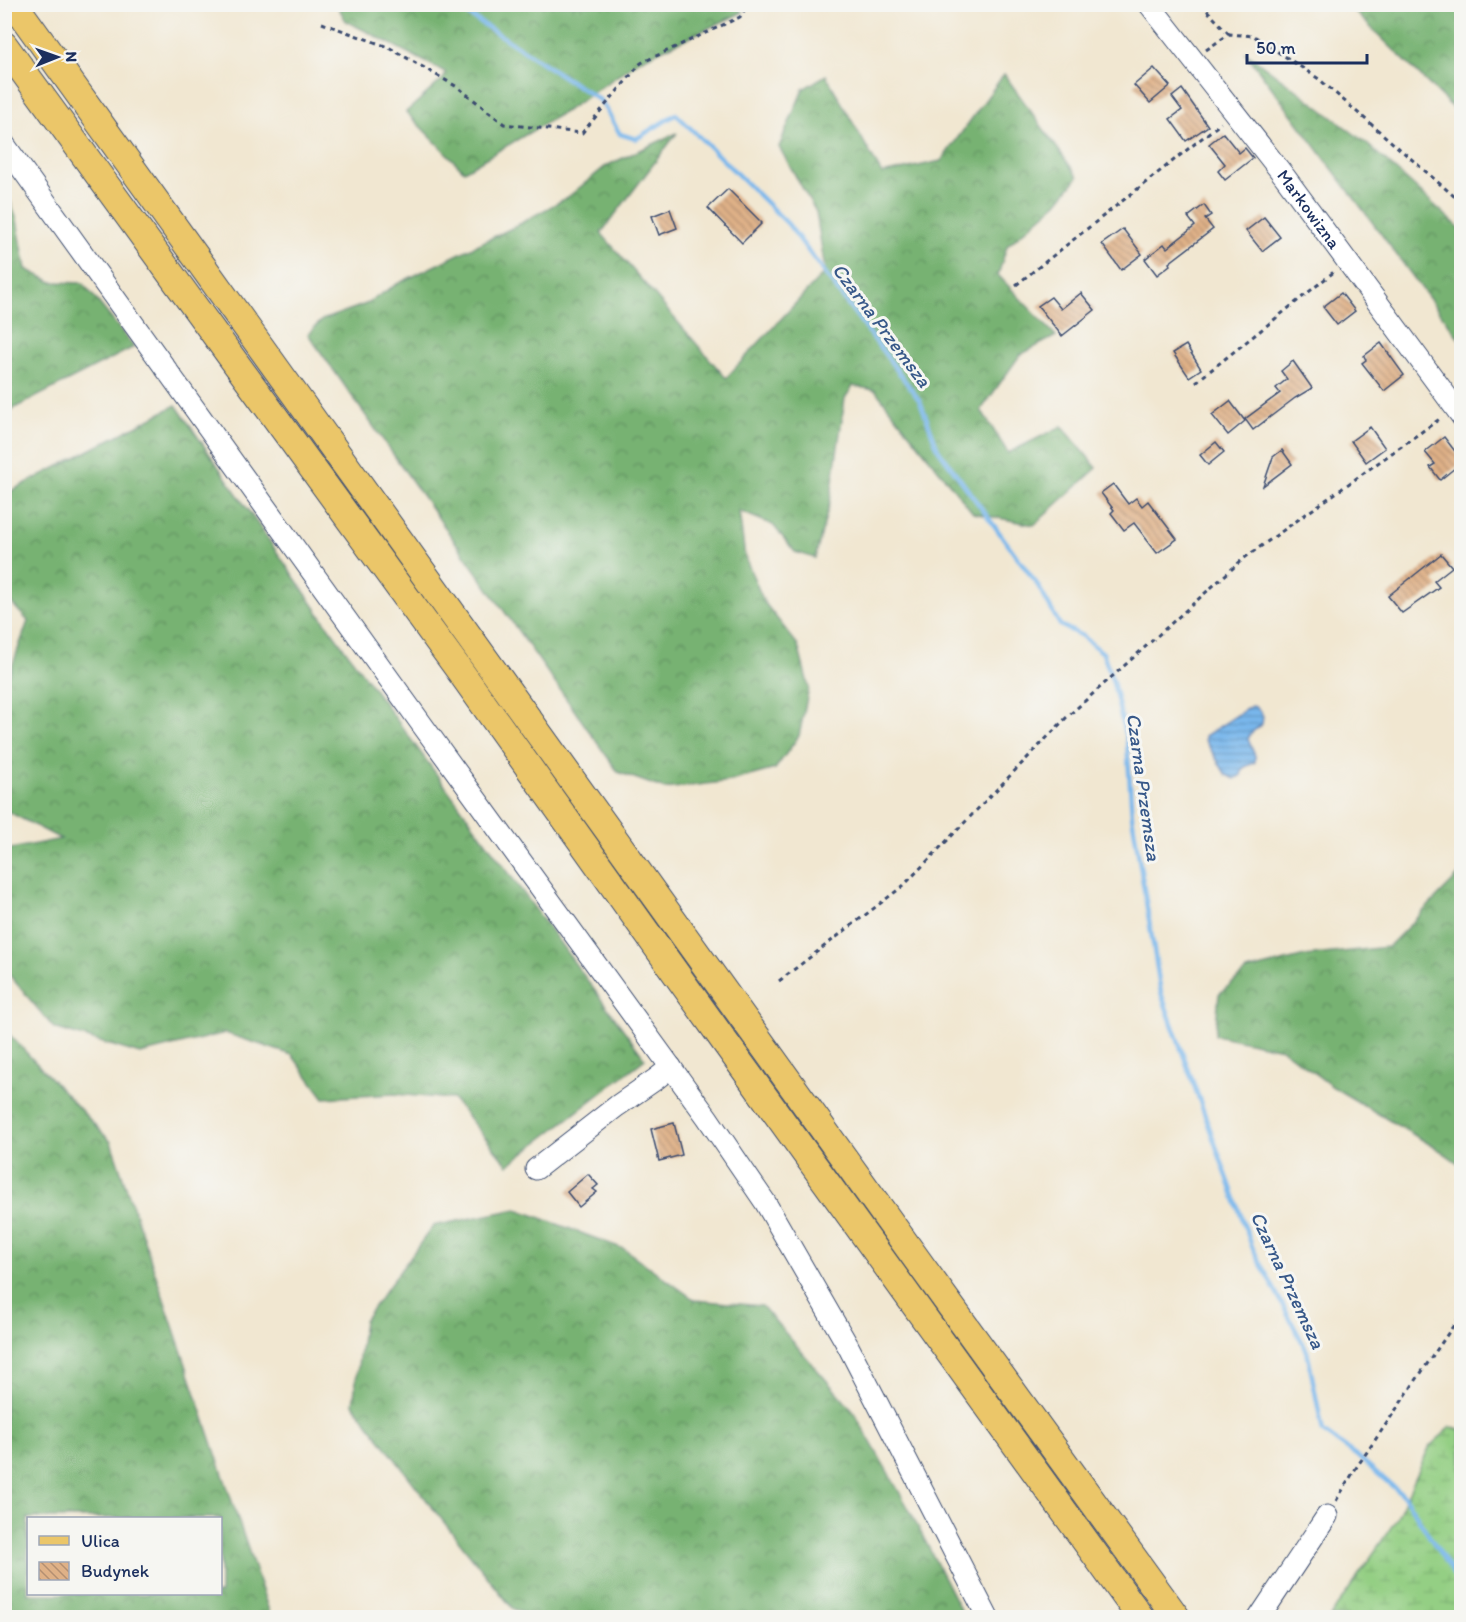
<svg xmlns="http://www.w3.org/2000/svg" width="1466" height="1622" viewBox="0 0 1466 1622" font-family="Itim,sans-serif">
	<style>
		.forest { fill: url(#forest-crowns); stroke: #497068; stroke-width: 1.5; fill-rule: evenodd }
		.wetland { fill: url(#wetland-marsh); stroke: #587f71; stroke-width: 1.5 }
		.water { fill: url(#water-rules); stroke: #4a73a5; stroke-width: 1.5 }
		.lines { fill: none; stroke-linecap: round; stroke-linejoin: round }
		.stream { stroke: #79b7ec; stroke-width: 4.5 }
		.building { fill: url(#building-back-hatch) }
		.minor-casing { stroke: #3b4b6f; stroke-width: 23 }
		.major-casing { stroke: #3b4b6f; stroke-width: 29 }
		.path { stroke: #3b4b6f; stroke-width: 3; stroke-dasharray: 4.5 4.5; stroke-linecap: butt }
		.minor { stroke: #fff; stroke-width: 21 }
		.major { stroke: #ebc669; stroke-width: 27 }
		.labels { text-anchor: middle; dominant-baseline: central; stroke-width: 6; stroke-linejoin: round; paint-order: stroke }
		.street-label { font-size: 18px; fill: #1b2f5e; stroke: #f6f6f2 }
		.water-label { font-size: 20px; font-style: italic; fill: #375889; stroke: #f6f6f2 }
	</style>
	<defs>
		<pattern id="forest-crowns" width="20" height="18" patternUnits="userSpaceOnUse" patternTransform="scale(1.5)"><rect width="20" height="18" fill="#77b272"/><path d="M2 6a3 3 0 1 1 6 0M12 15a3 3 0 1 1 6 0" fill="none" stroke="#619161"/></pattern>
		<pattern id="wetland-marsh" width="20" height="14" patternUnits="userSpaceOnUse" patternTransform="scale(1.5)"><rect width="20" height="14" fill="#94cf84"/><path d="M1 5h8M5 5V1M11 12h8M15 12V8" fill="none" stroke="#7fb274"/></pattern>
		<pattern id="water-rules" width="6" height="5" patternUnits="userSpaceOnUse" patternTransform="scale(1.5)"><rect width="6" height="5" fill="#79b7ec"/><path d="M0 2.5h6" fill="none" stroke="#6295c2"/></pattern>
		<pattern id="building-back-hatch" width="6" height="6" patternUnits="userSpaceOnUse" patternTransform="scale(1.5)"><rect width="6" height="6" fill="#dfb187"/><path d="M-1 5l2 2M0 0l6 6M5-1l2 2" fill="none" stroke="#b49072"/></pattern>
	</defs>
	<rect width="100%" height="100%" fill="#f6f6f2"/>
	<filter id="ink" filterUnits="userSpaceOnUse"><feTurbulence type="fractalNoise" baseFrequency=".0167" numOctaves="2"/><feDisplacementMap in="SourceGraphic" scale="12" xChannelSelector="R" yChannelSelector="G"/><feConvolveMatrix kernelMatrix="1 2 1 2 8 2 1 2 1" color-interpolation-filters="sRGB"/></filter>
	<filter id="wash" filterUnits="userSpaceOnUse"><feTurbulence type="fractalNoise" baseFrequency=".008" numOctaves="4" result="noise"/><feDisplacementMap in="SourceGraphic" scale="24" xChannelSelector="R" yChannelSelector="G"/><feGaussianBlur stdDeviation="1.35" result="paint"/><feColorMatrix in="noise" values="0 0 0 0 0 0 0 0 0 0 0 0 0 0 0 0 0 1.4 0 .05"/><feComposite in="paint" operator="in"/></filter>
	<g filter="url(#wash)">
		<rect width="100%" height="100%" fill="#f1e7d1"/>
		<g class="forest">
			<path d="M733,5L743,12L642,59L566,111L464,171L406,112L444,78L445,72L346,21L337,5Z"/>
			<path d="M1348,5H1461V117L1456,111Z"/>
			<path d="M1245,52L1298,91L1366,143L1461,229V341Z"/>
			<path d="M1004,74L1078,177L1057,203L1007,246L998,275L1056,336L1020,355L981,410L1008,453L1062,426L1097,468L1034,525L973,513L875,390L853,386L845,398L830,502L815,558L795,552L773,525L739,511L745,557L764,602L798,645L809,688L799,736L775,769L731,781L665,789L618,772L308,334L322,320L366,304L397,284L514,227L568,197L606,166L677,133L601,233L726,378L821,276L825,270L816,212L779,147L803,89L826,75L882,174L941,161Z"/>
			<path d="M4,185L17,220L26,269L52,282L83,283L134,347L5,413Z"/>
			<path d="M176,405L325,622L645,1059L508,1165L453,1099L394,1094L324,1098L292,1055L225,1033L140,1054L54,1028L11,977L5,971V850L61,839L5,810V676L9,675L28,621L5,596V494Z"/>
			<path d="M1460,874L1462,876L1461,1165L1441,1151L1333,1087L1282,1049L1215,1035L1219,994L1247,971L1305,956L1388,947Z"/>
			<path d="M4,1029L111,1142L271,1617H5ZM28,1518H220V1594H28Z"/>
			<path d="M517,1209L624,1249L695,1300L762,1306L853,1411L909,1509L964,1617L536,1618L514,1610L435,1511L353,1404L364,1320L433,1226Z"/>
		</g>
		<path class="wetland" d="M1451,1427L1461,1430V1617H1330L1396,1520L1430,1446Z"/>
		<path class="water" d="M1251,706L1257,707L1263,716L1262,724L1250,734L1248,739L1255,756V762L1243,768L1241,775L1235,779L1226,775L1205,740V736Z"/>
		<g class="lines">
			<path class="stream" d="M467,4L469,15L601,101L620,134L636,139L676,114L788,224L920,401L938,449L1037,584L1060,625L1082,636L1103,653L1113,682L1127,742L1132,816L1161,993L1253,1249L1307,1351L1323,1432L1357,1456L1404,1496L1462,1588"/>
		</g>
		<g id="blocks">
			<g class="building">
				<path d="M1154,68L1170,86L1150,103L1134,85Z"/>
				<path d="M1182,89L1208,126L1186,141L1170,119L1182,110L1172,97Z"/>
				<path d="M1223,133L1239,153L1245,148L1253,158L1225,180L1218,171L1225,164L1209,144Z"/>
				<path d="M728,189L762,223L742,243L708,208Z"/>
				<path d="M1204,205L1211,215L1205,219L1213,229L1169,263L1170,265L1157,275L1145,259L1164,244L1167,248L1195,226L1188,217Z"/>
				<path d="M670,209L677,228L659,235L652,216Z"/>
				<path d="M1264,217L1280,237L1262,251L1246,231Z"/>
				<path d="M1123,229L1142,254L1121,270L1102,244Z"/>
				<path d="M1081,293L1095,310L1062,336L1038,306L1051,297L1061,309Z"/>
				<path d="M1341,293L1355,311L1337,325L1323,307Z"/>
				<path d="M1381,343L1404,375L1384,391L1362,363L1366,360L1364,356Z"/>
				<path d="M1186,345L1201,369L1189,377L1173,353Z"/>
				<path d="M1293,361L1312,388L1295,398L1253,430L1245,419L1280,393L1276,388L1287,379L1281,371Z"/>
				<path d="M1230,401L1245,421L1228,435L1212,415Z"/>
				<path d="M1370,427L1385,448L1366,462L1351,441Z"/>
				<path d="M1444,437L1461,459V463L1440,480L1430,467L1435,464L1425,452Z"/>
				<path d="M1216,442L1224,452L1208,465L1200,455Z"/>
				<path d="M1282,450L1292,464L1263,486L1273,457Z"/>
				<path d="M1113,484L1128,504L1136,498L1142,506L1148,501L1177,539L1157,553L1134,523L1124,530L1111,513L1114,510L1101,493Z"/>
				<path d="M1441,554L1452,567L1434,581L1439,587L1402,613L1388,596Z"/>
				<path d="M674,1123L682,1155L659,1161L651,1129Z"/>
				<path d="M588,1174L598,1185L593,1189L597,1192L579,1207L567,1192Z"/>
			</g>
		</g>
	</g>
	<g filter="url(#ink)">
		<use href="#blocks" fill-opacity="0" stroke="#3b4b6f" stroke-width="1.5"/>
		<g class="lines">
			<g class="minor-casing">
				<g id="minor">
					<path id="s1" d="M1149,4L1285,177L1462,417"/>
					<path d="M4,144L423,726L707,1117L765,1202L848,1346L988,1618"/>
					<path d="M536,1169L617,1106L656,1079L671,1067"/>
					<path d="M1259,1618L1327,1516"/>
				</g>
			</g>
			<g class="major-casing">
				<g id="major">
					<path d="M14,4L923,1268L1177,1618"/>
					<path d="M4,45L457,667L727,1045L1141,1618"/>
				</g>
			</g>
			<g class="path">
				<path d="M1201,4L1229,34"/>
				<path d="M322,23L388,47L459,88L504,124L582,133L641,63L740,17L748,4"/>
				<path d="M1206,50L1229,34L1254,36L1319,79L1462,203"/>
				<path d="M1016,285L1221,123"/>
				<path d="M1196,382L1335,271"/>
				<path d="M779,981L903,886L1066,718L1243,559L1441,418"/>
				<path d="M1336,1501L1356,1468L1462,1313"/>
			</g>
			<use href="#minor" class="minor"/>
			<use href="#major" class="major"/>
		</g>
	</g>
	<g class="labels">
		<g class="street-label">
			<text stroke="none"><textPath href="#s1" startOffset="260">Markowizna</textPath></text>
		</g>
		<g class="water-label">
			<text transform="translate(882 325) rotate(53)">Czarna Przemsza</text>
			<text transform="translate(1144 787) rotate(82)">Czarna Przemsza</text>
			<text transform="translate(1288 1280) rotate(65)">Czarna Przemsza</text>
		</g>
	</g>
	<rect width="1466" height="1622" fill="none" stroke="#f6f6f2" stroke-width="24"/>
	<rect x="27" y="1517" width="195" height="78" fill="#f6f6f2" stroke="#9ea6b7" stroke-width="1.5"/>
	<rect x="39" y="1536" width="30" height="9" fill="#ebc669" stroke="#9ea6b7" stroke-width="1.5"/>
	<text x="81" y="1547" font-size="18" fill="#1b2f5e">Ulica</text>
	<rect x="39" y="1562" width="30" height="18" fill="url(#building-back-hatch)" stroke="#9ea6b7" stroke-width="1.5"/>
	<text x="81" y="1577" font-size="18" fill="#1b2f5e">Budynek</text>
	<g transform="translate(57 57) rotate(89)" stroke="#f6f6f2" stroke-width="4.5" paint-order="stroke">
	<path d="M0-4.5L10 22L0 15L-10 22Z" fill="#1b2f5e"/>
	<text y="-9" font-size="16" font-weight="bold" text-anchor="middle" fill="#1b2f5e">N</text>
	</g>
	<path d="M1247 54v9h120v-9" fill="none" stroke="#1b2f5e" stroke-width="3"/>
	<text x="1256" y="54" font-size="18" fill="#1b2f5e" stroke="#f6f6f2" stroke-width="4.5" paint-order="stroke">50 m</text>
</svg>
